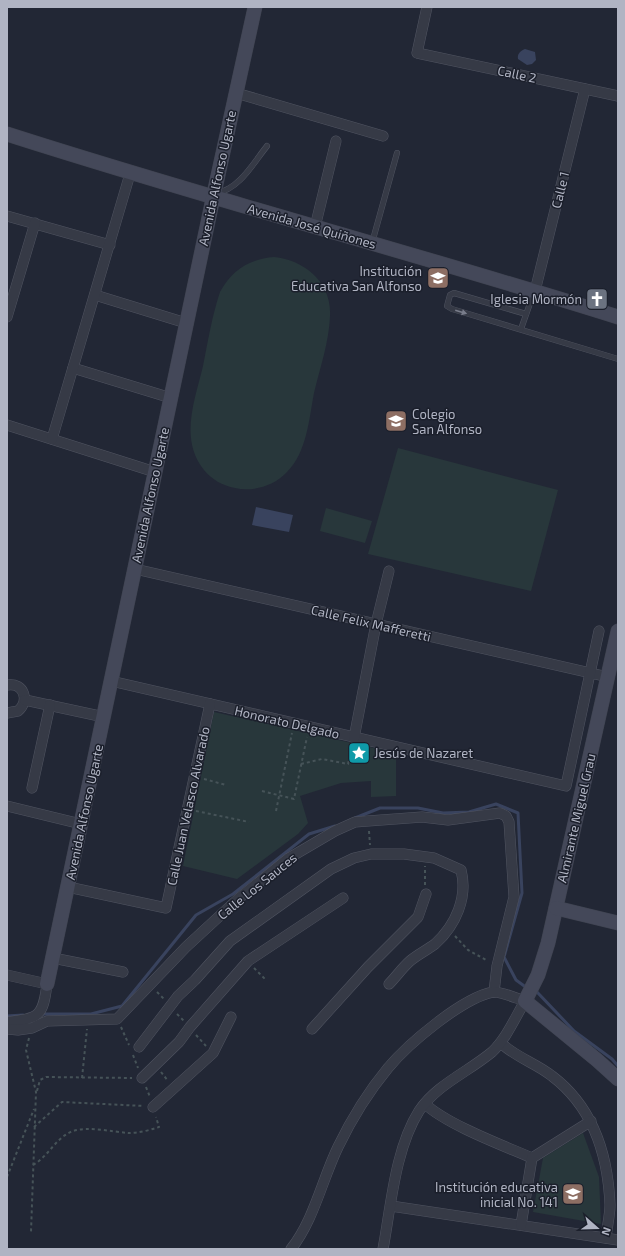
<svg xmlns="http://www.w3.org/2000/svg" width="625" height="1256" viewBox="0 0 625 1256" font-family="'Exo 2',sans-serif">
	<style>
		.green { fill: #28373b }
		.water { fill: #39435e }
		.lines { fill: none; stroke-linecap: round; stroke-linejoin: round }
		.stream { stroke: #39435e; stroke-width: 3 }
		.lane-casing { stroke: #505461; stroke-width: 6 }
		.street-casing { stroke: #505461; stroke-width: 11 }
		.secondary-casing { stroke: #3f4350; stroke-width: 15 }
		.path { stroke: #465358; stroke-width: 2; stroke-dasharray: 3 3; stroke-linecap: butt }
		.lane { stroke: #363a46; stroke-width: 5 }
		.street { stroke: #363a46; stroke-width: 10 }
		.secondary { stroke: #444859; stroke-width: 14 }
		.oneway { fill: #797d8b }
		.labels { text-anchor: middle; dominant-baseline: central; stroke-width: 3; stroke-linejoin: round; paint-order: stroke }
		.street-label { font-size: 13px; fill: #b0b4c3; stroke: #1b1f2b }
		.poi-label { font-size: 13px; fill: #b0b4c3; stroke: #1b1f2b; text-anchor: end }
	</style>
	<rect width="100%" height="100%" fill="#222735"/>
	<g class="green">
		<path d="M274,257C305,260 332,283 330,316C329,342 320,368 314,393C309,419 307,452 287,472C274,486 253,492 235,488C223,486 211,479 204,470C179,439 195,400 203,366C208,341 212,316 220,292C232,270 249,259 274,257Z"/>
		<path d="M398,448L558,490L531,591L368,554Z"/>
		<path d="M326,508L372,521L365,543L320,531Z"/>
		<path d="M214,712L396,753V796L371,797V781L341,783L300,796L308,823L298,834L237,879L183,866Z"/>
		<path d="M583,1133L599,1177L601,1224L533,1212L543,1158Z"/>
	</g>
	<g class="water">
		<path d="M525,49L535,52L536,60L532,64L527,65L518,59C517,54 520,51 525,49Z"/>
		<path d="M256,507L293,515L289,532L252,525Z"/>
	</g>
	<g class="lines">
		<g class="stream">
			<path d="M355,818L380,808H418L443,813L469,812L496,804L518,813L522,893L504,957L516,980L527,988"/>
			<path d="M537,992L574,1031L612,1059L618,1066"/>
			<path d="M41,1014H91L122,1006L196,915L233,894L309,834L335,826"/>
			<path d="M7,1016L23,1015"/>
		</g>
		<g class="lane-casing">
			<g id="lane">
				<path d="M216,193C239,190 254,162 267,146"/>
				<path d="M372,243L397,153"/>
				<path d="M526,314L454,293L450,295L447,306L452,309L618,359"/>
				<path d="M521,329L534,292"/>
			</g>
		</g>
		<g class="street-casing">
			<g id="street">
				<path d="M427,7L417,53L618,96"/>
				<path d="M236,93L383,136"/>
				<path d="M7,216L110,245"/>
				<path d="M315,227L336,141"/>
				<path d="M535,291L585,89"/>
				<path d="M95,295L186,323"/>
				<path d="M7,317L35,223"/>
				<path d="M73,368L171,398"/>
				<path d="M7,425L155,472"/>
				<path d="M52,439L130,174"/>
				<path d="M135,569L608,677"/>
				<path d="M111,681L566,786L599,631"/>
				<path d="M7,685C24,682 30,701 18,711L7,713"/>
				<path d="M25,700L104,717"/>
				<path d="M354,738L376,624L389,571"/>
				<path d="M32,788L50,705"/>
				<path d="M7,806L81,824"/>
				<path d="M68,887L166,908L210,704"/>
				<path d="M53,958L123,972"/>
				<path d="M7,975L47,984C43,1017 39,1018 7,1022"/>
				<path d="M7,1029L18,1030L32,1028L47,1021L117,1019L186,947L238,899L289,858L335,831L355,822L368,821L422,817L448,820L500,813L506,816L509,822L514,897L497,966L494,992"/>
				<path d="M312,1029L368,967L418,917L426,894"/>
				<path d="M501,1043C515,1057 536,1063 552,1076C593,1107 608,1155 610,1205C610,1215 607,1227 606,1238"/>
				<path d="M139,1047L178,996L195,980L230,941L331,869L354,858L371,854H404L434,858L461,870C468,897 456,925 435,944C427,950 417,955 410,961C402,968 396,977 389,984"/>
				<path d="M142,1078L179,1042L190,1027L248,961L343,898"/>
				<path d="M425,1104C448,1125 502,1145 532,1158"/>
				<path d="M153,1107L213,1053L231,1017"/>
				<path d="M391,1206L618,1240"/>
				<path d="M521,1225L532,1158L591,1121"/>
				<path d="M291,1249C314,1220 322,1180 338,1147C351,1120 369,1091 388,1068C408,1044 462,998 493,992C500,991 518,999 525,1001C515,1018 506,1039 492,1052C468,1072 436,1085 419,1111C395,1149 391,1206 383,1249"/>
			</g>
		</g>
		<g class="secondary-casing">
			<g id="secondary">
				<path d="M7,134C209,199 415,253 618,317"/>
				<path d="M618,631L548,943L538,975L525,1001L597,1060L618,1079"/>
				<path d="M556,908L618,923"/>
				<path d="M47,984L213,198L255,7"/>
			</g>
		</g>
		<g class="path">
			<path d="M301,764L322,759L348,764L352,747"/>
			<path d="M204,779L226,785"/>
			<path d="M262,791L294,799L307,737"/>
			<path d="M196,811L249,822"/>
			<path d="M276,811L292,733"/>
			<path d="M369,831L370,845"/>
			<path d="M425,885V866"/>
			<path d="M455,936L468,950L488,961"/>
			<path d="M254,968L266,980"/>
			<path d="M157,992L164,999"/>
			<path d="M177,1014L184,1021"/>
			<path d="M121,1027L129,1045"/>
			<path d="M196,1035L206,1046"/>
			<path d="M29,1038L26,1050L36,1092L31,1232"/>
			<path d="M133,1055L138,1068"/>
			<path d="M161,1072L168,1081"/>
			<path d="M82,1078L87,1029"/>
			<path d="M146,1087L150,1097"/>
			<path d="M37,1091L40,1080L46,1077L132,1078"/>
			<path d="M34,1127L62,1102L144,1106"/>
			<path d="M33,1165C49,1156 56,1137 73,1131C88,1126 113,1132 129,1133C139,1133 150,1130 159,1127L156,1117"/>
			<path d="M7,1177L34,1109"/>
		</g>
		<use href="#lane" class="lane"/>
		<use href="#street" class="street"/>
		<use href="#secondary" class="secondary"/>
	</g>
	<defs><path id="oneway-solid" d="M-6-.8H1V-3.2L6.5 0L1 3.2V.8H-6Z"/></defs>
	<use class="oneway" href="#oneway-solid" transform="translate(461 312) rotate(16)"/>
	<defs>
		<g id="school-square" transform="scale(1.15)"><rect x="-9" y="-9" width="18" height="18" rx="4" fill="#8d6e63" stroke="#1b1f2b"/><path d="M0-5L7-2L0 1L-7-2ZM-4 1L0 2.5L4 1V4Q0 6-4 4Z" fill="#fff"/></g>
		<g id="church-square" transform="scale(1.15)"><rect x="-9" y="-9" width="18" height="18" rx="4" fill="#6b7280" stroke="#1b1f2b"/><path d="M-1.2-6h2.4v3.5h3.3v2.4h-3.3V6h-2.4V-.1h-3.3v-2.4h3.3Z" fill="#fff"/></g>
		<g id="sight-square" transform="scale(1.15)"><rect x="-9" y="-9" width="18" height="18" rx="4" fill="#0f9aa8" stroke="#1b1f2b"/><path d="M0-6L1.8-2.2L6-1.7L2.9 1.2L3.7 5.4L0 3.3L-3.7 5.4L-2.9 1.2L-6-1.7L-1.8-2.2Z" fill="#fff"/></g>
	</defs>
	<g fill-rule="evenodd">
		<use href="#school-square" x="438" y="278"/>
		<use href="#church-square" x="597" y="299"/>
		<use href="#school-square" x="396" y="421"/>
		<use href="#sight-square" x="359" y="753"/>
		<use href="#school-square" x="573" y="1194"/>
	</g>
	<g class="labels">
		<g class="street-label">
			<text transform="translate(517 74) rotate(12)">Calle 2</text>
			<text transform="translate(217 178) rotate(-78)">Avenida Alfonso Ugarte</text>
			<text transform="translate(560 190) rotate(-76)">Calle 1</text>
			<text transform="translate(312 226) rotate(16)">Avenida José Quiñones</text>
			<text transform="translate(150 495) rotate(-78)">Avenida Alfonso Ugarte</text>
			<text transform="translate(371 623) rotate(13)">Calle Felix Mafferetti</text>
			<text transform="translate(287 722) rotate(13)">Honorato Delgado</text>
			<text transform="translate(188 806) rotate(-78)">Calle Juan Velasco Alvarado</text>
			<text transform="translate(84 812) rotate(-78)">Avenida Alfonso Ugarte</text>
			<text transform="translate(576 818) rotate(-77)">Almirante Miguel Grau</text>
			<text transform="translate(257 886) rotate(-39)">Calle Los Sauces</text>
		</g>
		<g class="poi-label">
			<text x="422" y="271">Institución<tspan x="422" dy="15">Educativa San Alfonso</tspan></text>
			<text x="582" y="299">Iglesia Mormón</text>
			<text x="412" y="414" text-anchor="start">Colegio<tspan x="412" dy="15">San Alfonso</tspan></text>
			<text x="374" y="753" text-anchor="start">Jesús de Nazaret</text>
			<text x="558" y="1187">Institución educativa<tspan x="558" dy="15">inicial No. 141</tspan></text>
		</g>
	</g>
	<rect width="625" height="1256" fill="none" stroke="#b0b4c3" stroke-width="16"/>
	<g transform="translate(597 1228) rotate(110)" stroke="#1b1f2b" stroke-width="3" paint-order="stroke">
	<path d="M0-3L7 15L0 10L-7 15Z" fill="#b0b4c3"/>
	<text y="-6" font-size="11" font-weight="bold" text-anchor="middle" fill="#b0b4c3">N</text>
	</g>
</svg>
